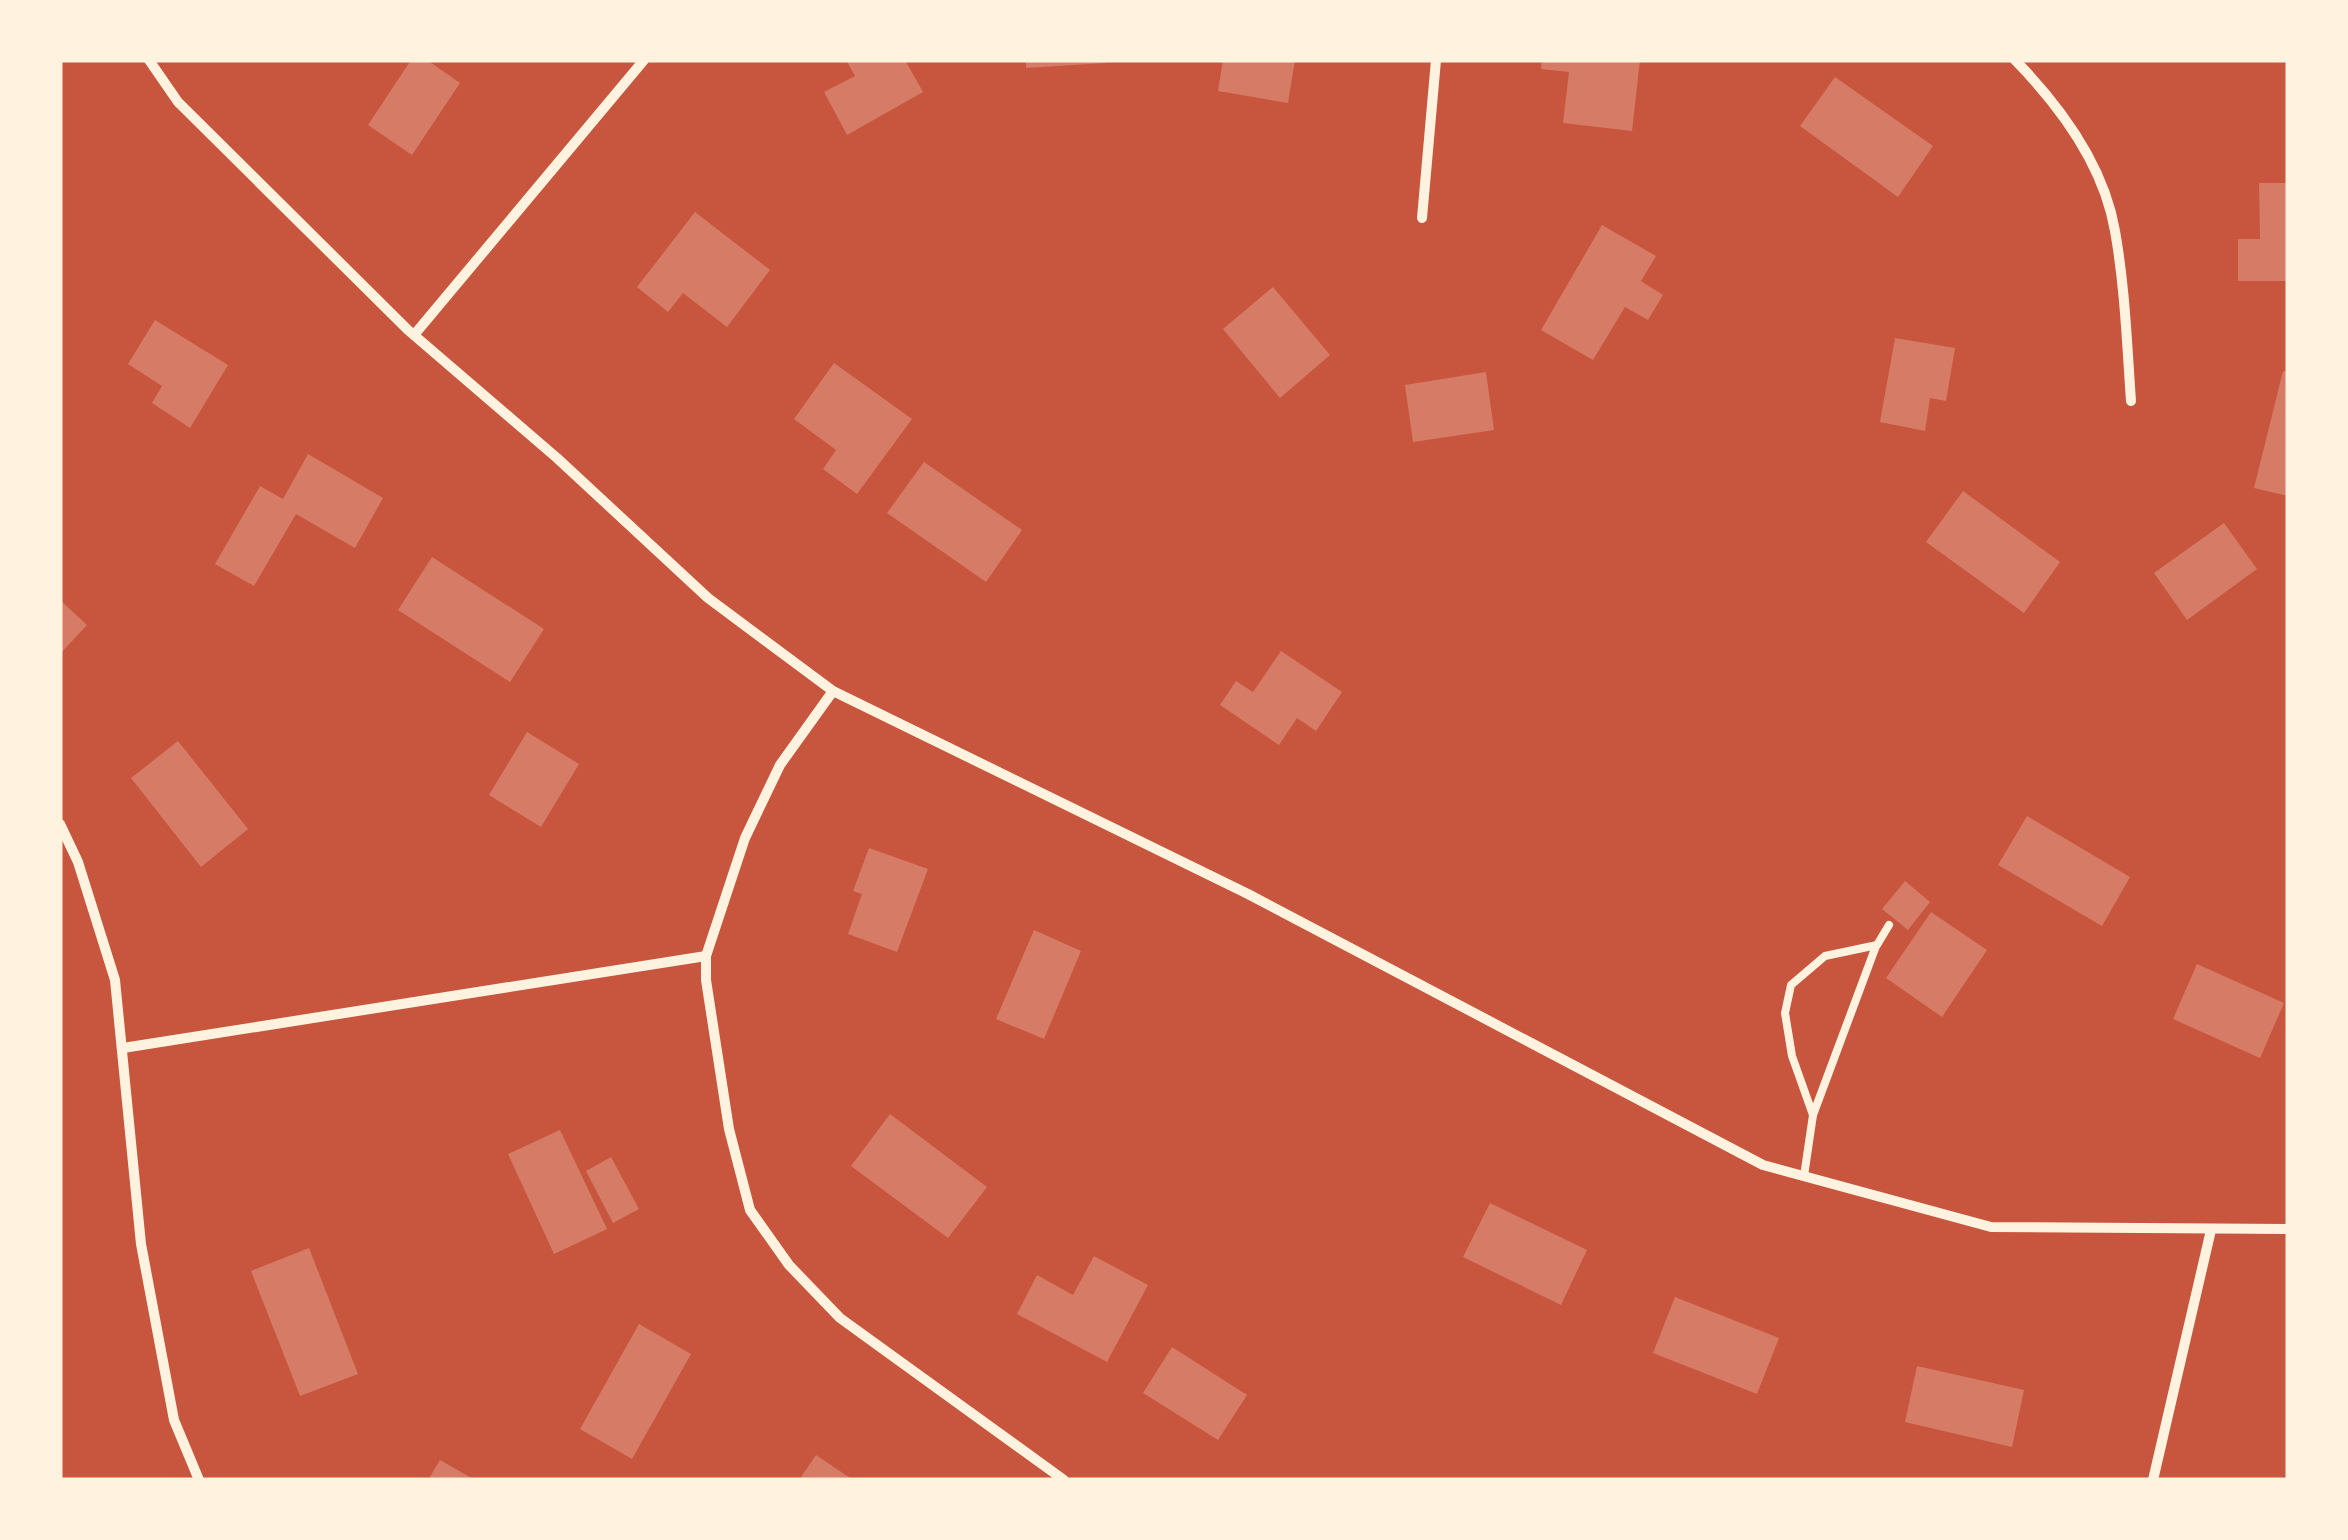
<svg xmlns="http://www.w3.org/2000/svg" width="2348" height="1540" viewBox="0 0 2348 1540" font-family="'Golos Text',sans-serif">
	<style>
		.building { fill: #d67c66 }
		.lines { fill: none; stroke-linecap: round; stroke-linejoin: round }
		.service { stroke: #fff3e0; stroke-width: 8 }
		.minor { stroke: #fff3e0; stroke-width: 10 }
	</style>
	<rect width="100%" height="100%" fill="#c8553d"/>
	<g class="building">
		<path d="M411,60H427L460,83L412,155L368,125Z"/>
		<path d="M846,60H905L923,92L847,135L824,92L855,76Z"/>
		<path d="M1026,60H1106V63L1026,68Z"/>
		<path d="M1223,60H1295L1288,103L1218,91Z"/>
		<path d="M1542,60H1640L1632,131L1563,123L1569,72L1541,69Z"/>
		<path d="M1835,77L1933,146L1898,197L1800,126Z"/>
		<path d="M2259,183H2288V281H2238V239H2260Z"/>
		<path d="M695,212L770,270L727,327L683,293L668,312L637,287Z"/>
		<path d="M1602,225L1656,256L1641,281L1663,295L1648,320L1625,307L1593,360L1541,330Z"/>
		<path d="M1273,287L1330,355L1280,398L1223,329Z"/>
		<path d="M155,320L228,365L190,428L152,403L162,386L128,364Z"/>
		<path d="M1895,338L1955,348L1946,401L1930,398L1925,431L1880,422Z"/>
		<path d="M834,363L912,419L857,494L823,469L836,450L794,419Z"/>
		<path d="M2283,371L2288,372V496L2254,488Z"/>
		<path d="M1486,372L1494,430L1413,442L1405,385Z"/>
		<path d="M308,454L383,498L355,548L296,514L254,586L215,564L260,486L283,499Z"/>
		<path d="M924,462L1022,530L986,582L887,513Z"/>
		<path d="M1963,491L2060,562L2024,613L1926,542Z"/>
		<path d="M2224,523L2257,569L2187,620L2154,573Z"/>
		<path d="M432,557L544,629L510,682L398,610Z"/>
		<path d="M60,600L87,625L60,654Z"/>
		<path d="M1281,651L1342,692L1316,731L1297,718L1279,745L1220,705L1236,681L1253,692Z"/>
		<path d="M527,732L579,764L541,827L489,795Z"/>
		<path d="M178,741L248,829L201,867L131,778Z"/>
		<path d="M2027,816L2130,877L2102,926L1998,865Z"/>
		<path d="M869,848L928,869L897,952L848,934L862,894L853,891Z"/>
		<path d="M1905,881L1930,902L1908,930L1882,909Z"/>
		<path d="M1931,912L1987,950L1942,1017L1886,978Z"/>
		<path d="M1034,930L1081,951L1044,1039L996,1019Z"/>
		<path d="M2197,964L2284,1003L2260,1058L2173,1019Z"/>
		<path d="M890,1114L987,1187L948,1238L851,1166Z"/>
		<path d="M560,1130L607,1229L554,1254L508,1154Z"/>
		<path d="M611,1157L639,1209L613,1223L586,1171Z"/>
		<path d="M1490,1203L1587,1250L1561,1305L1463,1257Z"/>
		<path d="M309,1248L358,1374L300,1396L251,1271Z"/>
		<path d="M1094,1256L1148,1285L1107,1362L1017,1314L1037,1275L1073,1295Z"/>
		<path d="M1675,1297L1779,1338L1757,1394L1653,1353Z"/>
		<path d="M639,1324L691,1354L632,1459L580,1429Z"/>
		<path d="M1172,1347L1247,1395L1218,1440L1143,1393Z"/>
		<path d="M1917,1366L2024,1390L2012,1447L1905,1422Z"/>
		<path d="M816,1455L853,1480H799Z"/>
		<path d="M440,1460L475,1480H428Z"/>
	</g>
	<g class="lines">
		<g class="service">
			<path d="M1813,1115L1876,946"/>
			<path d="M1804,1176L1813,1115L1792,1056L1785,1013L1791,985L1825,956L1877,945L1889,925"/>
		</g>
		<g class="minor">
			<path d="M149,60L178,102L408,330L557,458L708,598L833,691L1248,894L1763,1165L1991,1227L2288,1229"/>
			<path d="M2015,60C2060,106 2104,166 2115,231C2125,287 2127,345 2131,401"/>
			<path d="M1422,218L1436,60"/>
			<path d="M414,335L644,60"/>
			<path d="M833,691L780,765L745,838L706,956V980L729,1129L750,1210L789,1265L840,1318L1064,1480"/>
			<path d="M60,824L78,862L115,980L141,1244L174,1420L199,1480"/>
			<path d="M123,1048L706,956"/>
			<path d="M2153,1480L2211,1230"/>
		</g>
	</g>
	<rect width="2348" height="1540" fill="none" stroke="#fff3e0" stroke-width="125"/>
</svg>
